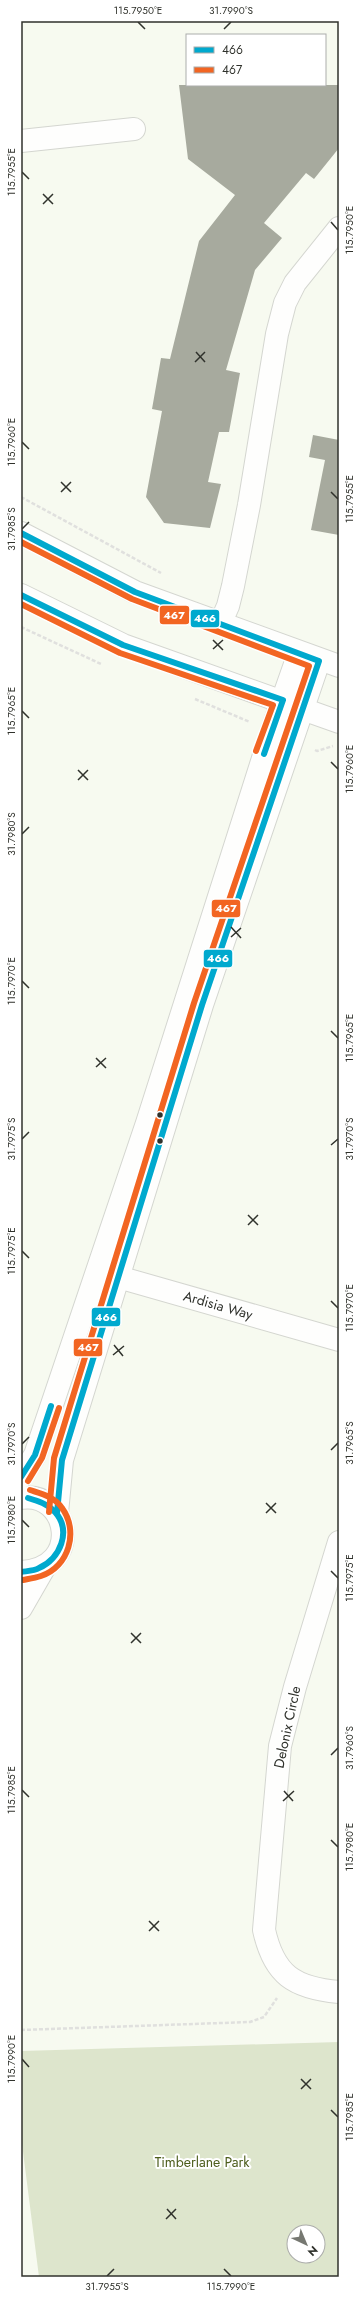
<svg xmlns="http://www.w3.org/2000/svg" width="360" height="2298" viewBox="0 0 360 2298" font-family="Jost,sans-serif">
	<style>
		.green { fill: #dde5cc; fill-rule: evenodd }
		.building { fill: #a7aa9e }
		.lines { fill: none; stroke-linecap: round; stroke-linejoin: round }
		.minor-casing { stroke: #d4d6d0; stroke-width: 24 }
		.major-casing { stroke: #d4d6d0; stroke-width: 24 }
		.path { stroke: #e0e0de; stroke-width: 2.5; stroke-dasharray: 4 2; stroke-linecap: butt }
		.minor { stroke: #fefefd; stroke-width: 22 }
		.major { stroke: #fefefd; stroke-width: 22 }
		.bus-1-casing { stroke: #fff; stroke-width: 9 }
		.bus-2-casing { stroke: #fff; stroke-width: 9 }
		.bus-1 { stroke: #00a9ce; stroke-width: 6 }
		.bus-2 { stroke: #f26522; stroke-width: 6 }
		.ticks { fill: none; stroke: #30322c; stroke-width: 1.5 }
		.bus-dot { fill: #30322c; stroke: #fff; stroke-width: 1.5 }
		.labels { text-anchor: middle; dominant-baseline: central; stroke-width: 4; stroke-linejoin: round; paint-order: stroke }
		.street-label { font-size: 14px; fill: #30322c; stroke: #fff }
		.park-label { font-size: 14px; fill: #4d5d1c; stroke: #fff }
		.line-badge { stroke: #fff; stroke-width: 1.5 }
		.badge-label { font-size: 11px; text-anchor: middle; font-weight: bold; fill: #fff }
		.neatline { fill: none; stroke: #30322c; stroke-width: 1.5 }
		.ticks-label { font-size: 10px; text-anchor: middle; fill: #30322c }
	</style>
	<rect width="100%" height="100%" fill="#f7faf0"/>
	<path class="green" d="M339,2042V2277H39L21,2136V2051ZM294,2232H318V2256H294Z"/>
	<g class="building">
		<path d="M179,85H339V148L314,179L306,173L264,223L282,238L255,270L226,370L240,373L229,432H219L208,482L221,484L210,528L164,523L146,497L162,411L152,409L161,358L170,359L199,241L235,195L188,159Z"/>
		<path d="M313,435L339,440V535L311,530L325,460L309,457Z"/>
	</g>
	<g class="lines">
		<g class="minor-casing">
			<g id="minor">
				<path d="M21,141L134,129"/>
				<path d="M220,624L228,606L233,586L249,505L277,334L285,303L295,283L339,228"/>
				<path d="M104,1273L339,1340"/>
				<path d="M21,1477L35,1455L147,1123L272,730L299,653"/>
				<path d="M21,1498C69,1490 84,1569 21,1572"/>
				<path d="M57,1513L62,1460L202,1005L319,661"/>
				<path d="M339,1542L295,1687L280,1746L264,1930C274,1975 294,1988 339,1992"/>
				<path d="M21,1608L44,1568"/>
			</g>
		</g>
		<g class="major-casing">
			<g id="major">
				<path d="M21,533L135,592L339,666"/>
				<path d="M21,595L123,645L339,722"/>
			</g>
		</g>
		<g class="path">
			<path d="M21,497L161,573"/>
			<path d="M21,627L101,664"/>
			<path d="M195,699L250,722"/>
			<path d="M315,750L317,751L333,746"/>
			<path d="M21,2030L250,2022L264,2017L277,1998"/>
		</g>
		<use href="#minor" class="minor"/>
		<use href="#major" class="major"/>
		<g class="bus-1-casing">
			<g id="bus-1">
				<path d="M21,533L135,592L319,661L202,1005L62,1460L57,1513"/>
				<path d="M21,595L123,645L283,700L264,754"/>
				<path d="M21,1477L35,1455L51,1406"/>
				<path d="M21,1572C27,1571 34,1571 39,1568C60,1559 72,1531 55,1512C48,1504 38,1501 28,1498"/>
			</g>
		</g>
		<g class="bus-2-casing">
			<g id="bus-2">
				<path d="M21,542L132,599L309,666L194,1003L54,1458L49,1512"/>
				<path d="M21,604L120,653L273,705L256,751"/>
				<path d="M28,1481L42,1458L59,1408"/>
				<path d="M23,1580C28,1579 35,1578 41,1576C69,1567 79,1531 62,1508C55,1497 42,1494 30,1490"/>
			</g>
		</g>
		<use href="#bus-1" class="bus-1"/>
		<use href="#bus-2" class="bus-2"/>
	</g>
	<path class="ticks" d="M138,22L145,29M224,29L231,22M22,172L29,179M43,194L53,204M43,204L53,194M331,222L338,230M196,352L205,362M195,362L205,352M22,442L29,449M61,482L71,492M61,492L71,482M331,492L338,499M22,529L29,522M213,640L223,650M213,649L223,640M22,711L29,718M331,762L338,769M78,770L88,780M78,780L88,770M22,834L29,827M231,927L241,938M231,937L241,928M22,981L29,988M331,1031L338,1038M96,1058L106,1068M96,1067L106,1058M22,1139L29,1132M331,1145L338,1139M248,1215L258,1225M248,1225L258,1215M22,1251L29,1258M331,1301L338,1308M114,1345L123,1356M113,1355L124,1346M22,1444L29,1437M331,1450L338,1443M266,1503L276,1513M266,1513L276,1503M22,1520L29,1527M331,1571L338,1578M131,1633L141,1643M131,1643L141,1633M331,1755L338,1748M22,1790L29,1797M284,1791L293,1801M283,1801L294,1791M331,1840L338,1847M149,1921L159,1931M149,1931L159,1921M22,2059L29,2067M301,2079L311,2089M301,2089L311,2079M331,2110L338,2117M167,2209L176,2219M166,2219L176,2209M224,2269L231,2276M107,2276L114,2269"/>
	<g class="bus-dot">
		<circle cx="160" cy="1115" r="3.5"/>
		<circle cx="160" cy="1141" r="3.5"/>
	</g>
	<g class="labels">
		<g class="street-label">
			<text transform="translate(218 1305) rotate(16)">Ardisia Way</text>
			<text transform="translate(287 1727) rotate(-78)">Delonix Circle</text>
		</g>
		<g class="park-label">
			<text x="202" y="2162">Timberlane Park</text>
		</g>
	</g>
	<g class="line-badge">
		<rect x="159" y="605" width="31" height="20" rx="4" fill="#f26522"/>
		<rect x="190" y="609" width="30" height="19" rx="4" fill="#00a9ce"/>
		<rect x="211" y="899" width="30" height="19" rx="4" fill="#f26522"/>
		<rect x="203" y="949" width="30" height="19" rx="4" fill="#00a9ce"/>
		<rect x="91" y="1307" width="30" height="20" rx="4" fill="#00a9ce"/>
		<rect x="73" y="1338" width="30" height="19" rx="4" fill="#f26522"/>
	</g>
	<g class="badge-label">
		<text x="174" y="619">467</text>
		<text x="205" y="622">466</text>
		<text x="226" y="912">467</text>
		<text x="218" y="962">466</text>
		<text x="106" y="1321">466</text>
		<text x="88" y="1351">467</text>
	</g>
	<rect width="360" height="2298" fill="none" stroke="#ffffff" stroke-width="44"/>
	<rect x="186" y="34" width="140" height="52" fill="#ffffff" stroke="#acadab"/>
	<rect x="194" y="47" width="20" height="6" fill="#00a9ce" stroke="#acadab"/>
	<text x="222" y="54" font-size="12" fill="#30322c">466</text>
	<rect x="194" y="67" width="20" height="6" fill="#f26522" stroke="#acadab"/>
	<text x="222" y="74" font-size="12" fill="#30322c">467</text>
	<g transform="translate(306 2244) rotate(136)"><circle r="19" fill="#ffffff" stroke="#acadab"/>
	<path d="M0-3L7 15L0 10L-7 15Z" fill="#767871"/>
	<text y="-6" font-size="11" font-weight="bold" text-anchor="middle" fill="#30322c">N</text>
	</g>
	<rect x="22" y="22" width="316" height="2254" class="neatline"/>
	<g class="ticks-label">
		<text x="138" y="14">115.7950°E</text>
		<text x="231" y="14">31.7990°S</text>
		<text transform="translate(11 172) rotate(-90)" y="4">115.7955°E</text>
		<text transform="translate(349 230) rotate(-90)" y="4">115.7950°E</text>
		<text transform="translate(11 442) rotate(-90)" y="4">115.7960°E</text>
		<text transform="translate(349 499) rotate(-90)" y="4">115.7955°E</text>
		<text transform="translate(11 529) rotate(-90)" y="4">31.7985°S</text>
		<text transform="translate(11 711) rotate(-90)" y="4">115.7965°E</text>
		<text transform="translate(349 769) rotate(-90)" y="4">115.7960°E</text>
		<text transform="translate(11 834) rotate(-90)" y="4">31.7980°S</text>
		<text transform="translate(11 981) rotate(-90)" y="4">115.7970°E</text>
		<text transform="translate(349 1038) rotate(-90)" y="4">115.7965°E</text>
		<text transform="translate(349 1139) rotate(-90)" y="4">31.7970°S</text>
		<text transform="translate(11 1139) rotate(-90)" y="4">31.7975°S</text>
		<text transform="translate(11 1251) rotate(-90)" y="4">115.7975°E</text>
		<text transform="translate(349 1308) rotate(-90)" y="4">115.7970°E</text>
		<text transform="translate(349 1443) rotate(-90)" y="4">31.7965°S</text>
		<text transform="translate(11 1444) rotate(-90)" y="4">31.7970°S</text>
		<text transform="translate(11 1520) rotate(-90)" y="4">115.7980°E</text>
		<text transform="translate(349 1578) rotate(-90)" y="4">115.7975°E</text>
		<text transform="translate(349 1748) rotate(-90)" y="4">31.7960°S</text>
		<text transform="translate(11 1790) rotate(-90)" y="4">115.7985°E</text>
		<text transform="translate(349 1847) rotate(-90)" y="4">115.7980°E</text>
		<text transform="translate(11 2059) rotate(-90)" y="4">115.7990°E</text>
		<text transform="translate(349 2117) rotate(-90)" y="4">115.7985°E</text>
		<text x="107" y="2290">31.7955°S</text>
		<text x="231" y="2290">115.7990°E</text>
	</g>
</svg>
